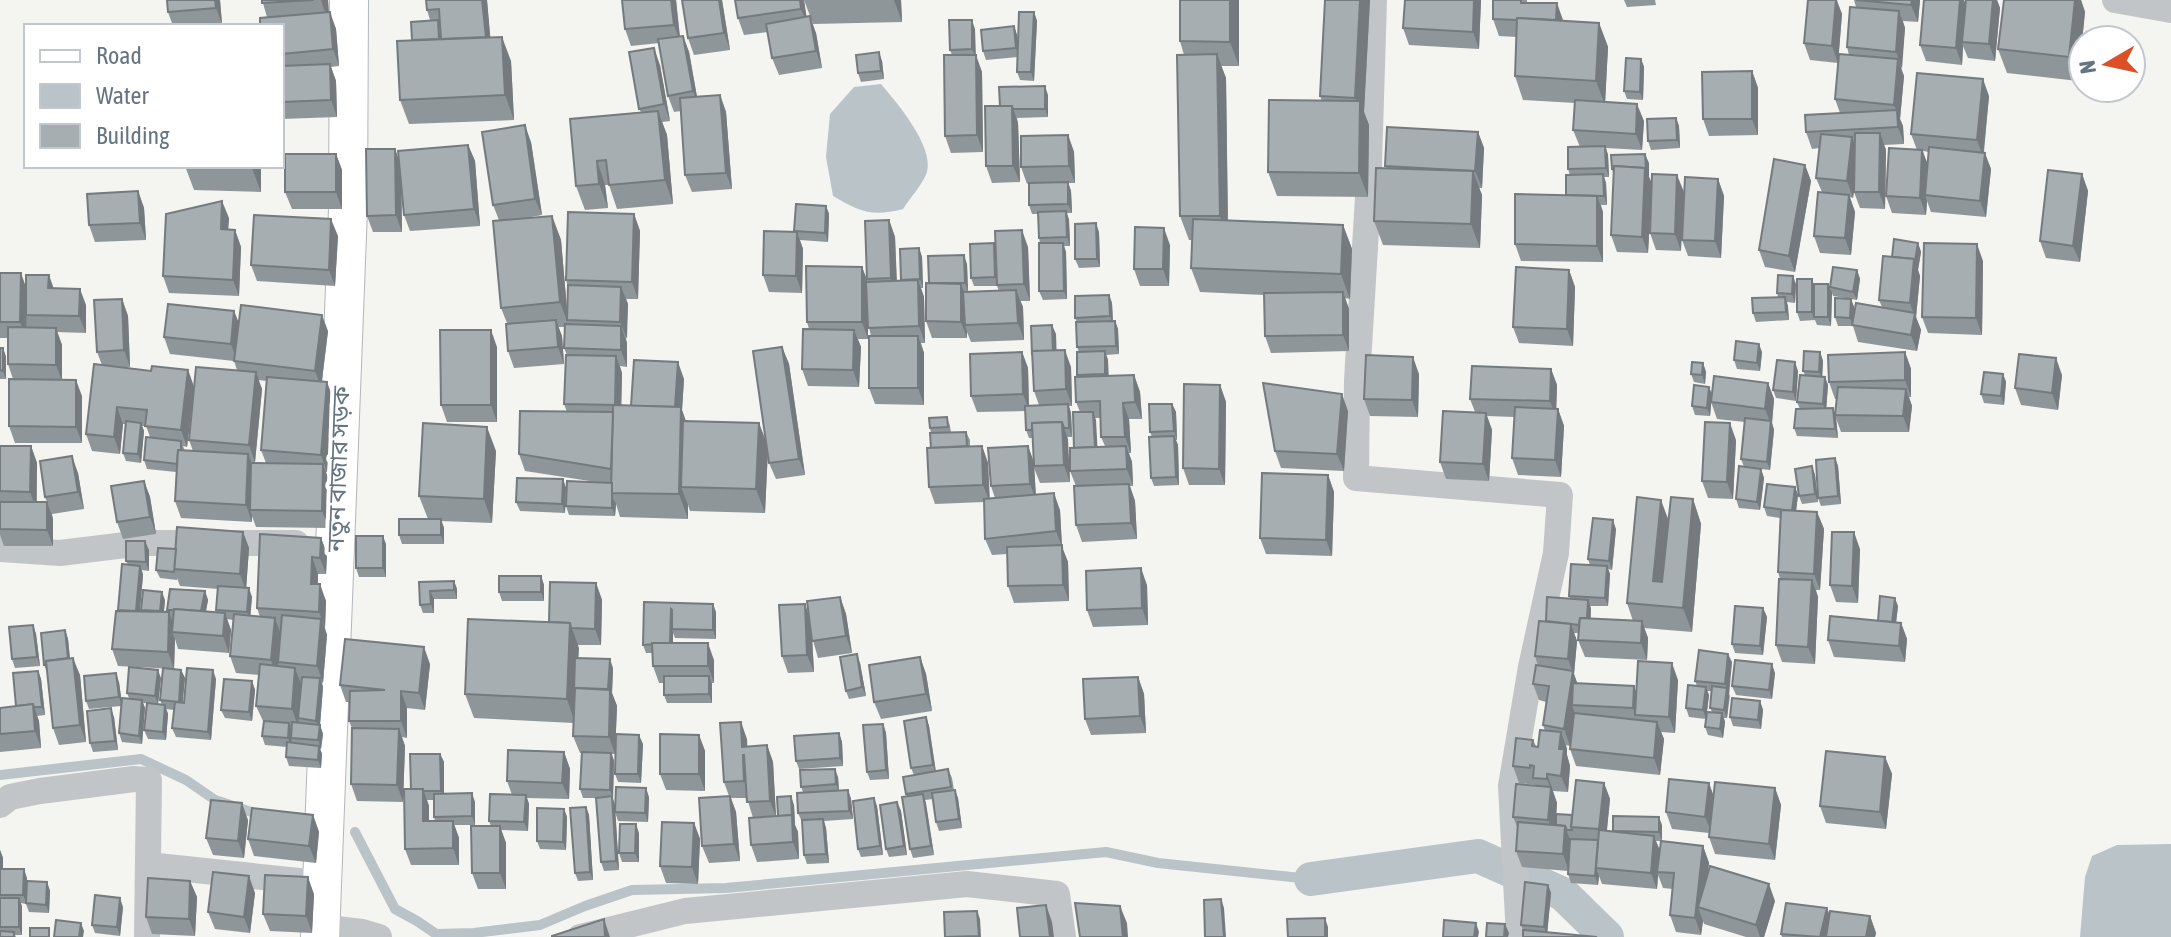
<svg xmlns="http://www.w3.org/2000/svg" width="2171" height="937" viewBox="0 0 2171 937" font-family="'Asap Condensed','Noto Sans Bengali',sans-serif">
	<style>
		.water { fill: #b9c3c8 }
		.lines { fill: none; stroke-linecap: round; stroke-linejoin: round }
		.stream { stroke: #b9c3c8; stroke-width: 10 }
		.canal { stroke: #b9c3c8; stroke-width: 34 }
		.secondary-casing { stroke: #b2b7ba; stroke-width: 40 }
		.street { stroke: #c2c5c8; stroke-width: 26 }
		.secondary { stroke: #fff; stroke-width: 38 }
		.wall { fill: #8f9699; fill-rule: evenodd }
		.shaded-wall { fill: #747a7d }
		.building { fill: #a6aeb2; stroke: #747a7d; stroke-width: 2 }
		.labels { text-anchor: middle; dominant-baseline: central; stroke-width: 8; stroke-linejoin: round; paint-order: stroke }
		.street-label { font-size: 24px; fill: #647480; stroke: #fff }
	</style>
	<rect width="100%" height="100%" fill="#f4f4f0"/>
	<g class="water">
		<path d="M881,84C897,103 934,146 927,172C923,184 910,198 903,209C872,217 860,212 833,196L826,157L830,114L854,87Z"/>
		<path d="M2171,844V937H2080L2085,877L2092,856L2117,845Z"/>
	</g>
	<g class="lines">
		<g class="stream">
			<path d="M0,775L141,759L186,780L215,800L264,816"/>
			<path d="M355,832L395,909L417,921L436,934L474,933L540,925L585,906L632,890L726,888L1106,852L1158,863L1311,879"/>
		</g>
		<path class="canal" d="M1311,879L1478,856L1563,894L1607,937"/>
		<g class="secondary-casing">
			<path id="secondary" d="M320,937L348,209L349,0"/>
		</g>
		<g class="street">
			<path d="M1374,0L1368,197L1357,380L1356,478L1560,495L1556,553L1531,667L1511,786L1519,937"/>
			<path d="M2115,0L2171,10"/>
			<path d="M0,549L60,553L142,543H296"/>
			<path d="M0,805L10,797L40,791L134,779L149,780L147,937"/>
			<path d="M148,865L299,881"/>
			<path d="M320,927L362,932L379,937"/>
			<path d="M580,937L685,911L967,884L1057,894L1063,937"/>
		</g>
		<use href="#secondary" class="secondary"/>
	</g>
	<g class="wall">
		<path d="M220,0L222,24L205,26H173L168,12Z"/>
		<path d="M262,0H328L329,12L336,29L339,66L331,67L336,81L337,117L282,119V26L267,17Z"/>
		<path d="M426,0H487L490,37L511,61L514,120L409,124L400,100L430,20L427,10Z"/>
		<path d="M622,0H676L680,36H683L689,52L697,97L720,95L726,112L732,189L692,192L685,175L681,111L674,112L668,96L659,43L631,46L625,29Z"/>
		<path d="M682,0H722L730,50L694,55L688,38Z"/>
		<path d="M804,0L806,17L816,33L822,68L779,75L772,58L768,32L744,35L738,18Z"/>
		<path d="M804,0H901L902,22L813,24Z"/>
		<path d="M1180,0H1239V66H1221L1226,78L1228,220L1343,225L1352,249L1350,299L1345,298L1349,309V351L1271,353L1265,336L1264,295L1200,292L1191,268L1192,240H1189L1180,216L1184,55L1180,41Z"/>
		<path d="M1325,0H1370L1364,112L1369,125L1368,197L1277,196L1268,172L1322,101L1320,96Z"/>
		<path d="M1405,0H1481L1479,49L1409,45L1403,28Z"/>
		<path d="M1493,0H1527V3L1563,21L1599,23L1608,47L1605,102L1644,121L1642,150L1606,148L1608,155L1609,177H1604L1606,183L1607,205H1601L1603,212V262L1521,261L1515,244L1566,195L1570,175L1568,169L1580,147L1573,130L1575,103L1523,100L1515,76L1517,37L1499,36L1493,19Z"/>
		<path d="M1624,0H1655L1656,5L1627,7Z"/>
		<path d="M1808,0H1837L1842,14L1838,63L1810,60L1804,43Z"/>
		<path d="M1854,0H1920L1918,22L1903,21L1905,28L1901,69L1904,76L1900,119L1903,126L1904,144L1884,145L1886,150L1885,209L1860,208L1854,192L1853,198L1850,197L1855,212L1851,255L1820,253L1814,236L1822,192L1816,178L1819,148L1812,149L1806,132L1840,113L1835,99L1849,55L1847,47L1856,7Z"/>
		<path d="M1924,0H1964L1965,4L1966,0H1997L2000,8L1995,61L1968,58L1963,46L1962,65L1926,61L1920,45Z"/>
		<path d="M2004,0H2081L2085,12L2078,81L2007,73L1998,49Z"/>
		<path d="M1034,12L1037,21L1034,81L1020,80L1017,72L1018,57L986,60L983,51L1014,26L1017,35L1018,49Z"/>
		<path d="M975,29V55L982,72L983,152L951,153L945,136L952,55L950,50Z"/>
		<path d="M1641,59L1644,67L1643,100L1627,99L1624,91Z"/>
		<path d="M882,61L884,79L861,82L858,73Z"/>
		<path d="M660,65L670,121L662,122L667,135L673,204L617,209L609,185H605L608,208L585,210L576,186L570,119L641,112L639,109Z"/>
		<path d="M1752,71L1758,88V135L1709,136L1703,119Z"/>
		<path d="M1048,95V117L1017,118L1018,123L1020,182L992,183L986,166L1000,106Z"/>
		<path d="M1989,96L1984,152L1991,169L1986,217L1931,212L1927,201L1926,215L1892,213L1886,196L1917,150L1911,134ZM1923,151L1929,152L1927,164Z"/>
		<path d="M1676,118L1679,126L1680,148L1651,150L1648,141Z"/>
		<path d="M1478,132L1484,148L1482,188H1479L1482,195L1480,248L1383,245L1374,221L1386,168L1385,166Z"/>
		<path d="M1068,135L1074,152L1075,183H1068L1071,191L1072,213H1067L1069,220L1070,246H1064L1066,252L1067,299L1043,300L1039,291L1040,243L1039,238L1038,214H1032L1029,205V183L1027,184L1021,167Z"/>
		<path d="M531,142L542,215L520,219L552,216L561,240L567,310L568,287L566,280L634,214L640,231L638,299H626L628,304L626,339L627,343V367L620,366L622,373L621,406H631L684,379L682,410L686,421L759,423L767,444L782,347L789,364L805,475L776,479L769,463L768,450L765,513L690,511L688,505V519L620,517L616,504L615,516L569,515L566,506L596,482L525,471L519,454L567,412L564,404L567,355L564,348V327H558L562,336L564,364L514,368L508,351L507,323L501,308L499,220L493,205Z"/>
		<path d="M468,145L475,161L480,226L410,231L404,215L401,183L402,232H373L367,216L366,149H395L399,161L398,151Z"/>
		<path d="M336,154L342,170V209H292L285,192Z"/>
		<path d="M1649,163V177L1652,184L1648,253L1617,252L1611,235L1614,175L1612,169Z"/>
		<path d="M1805,165L1811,181L1795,272L1765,267L1759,250Z"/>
		<path d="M185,166H261V192L194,190Z"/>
		<path d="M2082,174L2088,191L2080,262L2046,258L2040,241Z"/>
		<path d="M1677,175L1681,251L1656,250L1650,233Z"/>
		<path d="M1718,179L1724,196L1721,258L1688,256L1682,240Z"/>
		<path d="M138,191L144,208L146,240L95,242L89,225Z"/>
		<path d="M826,206L829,214L828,242L800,240L803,249L802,293L769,292L763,275L795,232L794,231Z"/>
		<path d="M229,218L228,230H235L241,247L239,296L169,293L163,276Z"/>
		<path d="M889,220L895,237L897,281H902L919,248L922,257L923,288H921L924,297L925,343H921L924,353V405L875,404L869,388L871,336L868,323V339H858L861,347L859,387L808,386L802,369L809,329L807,322L862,267L868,282L867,279Z"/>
		<path d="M1099,232L1100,267L1079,268L1075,259Z"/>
		<path d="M338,236L335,286L257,281L251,265Z"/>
		<path d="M1918,243L1921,252L1918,270L1920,276L1916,317L1921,330L1917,351L1858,342L1853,326H1838L1835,317L1845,298L1833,296L1830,287L1857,270L1860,279L1857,300L1851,299L1854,307V316L1882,307L1879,300L1892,257Z"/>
		<path d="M1170,245L1169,286H1140L1134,269Z"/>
		<path d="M1028,247L1030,301H1020L1023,307L1024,340L971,342L967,332V338H932L926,321L929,283L967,264L968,292L999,291L997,286H974L971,278Z"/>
		<path d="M1983,261L1982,335L1928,333L1922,317Z"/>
		<path d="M1569,270L1575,287L1573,346L1519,343L1513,327Z"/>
		<path d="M0,273L26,288H53L86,305V333L57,332L62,345V380L82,396V443H15L9,426L13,379L8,364V338H0Z"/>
		<path d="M1796,284L1795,303L1787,302L1789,320L1756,322L1753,313L1778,297L1777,293Z"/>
		<path d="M1828,284L1832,292L1831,326L1817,325L1815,320L1800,321L1797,312L1814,286Z"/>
		<path d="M1109,295L1112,303L1113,321H1115L1118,329L1119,354L1106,355L1108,360V376L1134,375L1140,392L1142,419H1129L1131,453H1129L1132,462L1133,486H1130L1135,501L1137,539L1082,542L1076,525V486L1070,471L1080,412L1076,402L1079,352L1077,347V322L1075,318ZM1095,418H1101V437L1105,446L1097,447Z"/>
		<path d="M122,299L128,316L130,367H123L151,371L188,370L194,387L187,447L183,446L185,451H193L189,440L237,370L234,361L170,354L164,337L234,311L238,322L328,331L322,381L333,398L327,472H326L329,481V528L256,527L252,516V522L181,518L175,501L176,472L147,469L144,460L150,437L146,426H142L144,431L141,463L126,461L123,453L126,424H123L120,454L92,451L86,434L102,365L97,352ZM258,380L267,381L261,450L266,463H252L251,462H255L262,389Z"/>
		<path d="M1056,334V350L1071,367L1072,406H1069L1071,413L1072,437H1067L1070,482L1040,483L1034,468L1036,495L1060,510L1062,547L1068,562L1069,601L1014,603L1008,586L1007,554L992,555L985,539L984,502L935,504L929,487L931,433L930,428L947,417L950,426L951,432H966L970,440V446H982L988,463L989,499L995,498L991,486L1028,446L1033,462V438H1029L1026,430L1025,411L977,412L971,396L1022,352L1028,368L1029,405H1039L1034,391Z"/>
		<path d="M497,347V422H447L441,405Z"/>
		<path d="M0,348H3L6,357V379H0Z"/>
		<path d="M1762,352L1760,371L1737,369L1734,360Z"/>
		<path d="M1820,352L1823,361L1822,377H1825L1828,385L1826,408H1833L1835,414L1837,399H1835L1829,382L1905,352L1911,369V397H1909L1912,406L1909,432H1841L1836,418L1838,438L1797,436L1794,428L1800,409L1797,402L1805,375L1803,371Z"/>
		<path d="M1703,363L1706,372L1705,384L1694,382L1691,374Z"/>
		<path d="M1551,369L1557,385L1556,409H1558L1564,426L1561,477L1518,475L1512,458L1514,417L1487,416L1492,430L1489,481L1446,479L1440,462L1475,412L1470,399Z"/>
		<path d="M1798,371L1796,401L1776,398L1773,390Z"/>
		<path d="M1419,374L1418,417L1370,416L1364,399Z"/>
		<path d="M2003,374L2006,382L2004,405L1984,403L1981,394Z"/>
		<path d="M2062,375L2058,410L2021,405L2015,388Z"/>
		<path d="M1768,383L1774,399L1772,423L1774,430L1770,470L1761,469L1764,478L1760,510L1739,508L1736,499L1744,467L1741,459L1745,422L1717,419L1711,402Z"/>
		<path d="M1220,385L1226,402L1225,485H1189L1183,468Z"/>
		<path d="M1709,387L1712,395L1710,416L1695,415L1692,406Z"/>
		<path d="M1172,404L1176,412L1177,440H1176L1178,445L1179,485L1154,486L1151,478L1152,437L1150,432Z"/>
		<path d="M1348,411L1344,471L1281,468L1275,451Z"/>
		<path d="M1736,440L1733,499L1708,498L1702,481Z"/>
		<path d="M0,446H31L37,463V502H47L45,497L78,473L84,509L52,514L53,519V546H4L0,535Z"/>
		<path d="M496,451L492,523L441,521L444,528V544H402L399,535L428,519L419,496Z"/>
		<path d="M1835,458L1838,466L1841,504L1821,506L1818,498Z"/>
		<path d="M1812,466L1815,475L1818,502L1802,504L1799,496Z"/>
		<path d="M1328,475L1334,492L1332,556L1266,554L1260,538Z"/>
		<path d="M563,479L566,488L565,513L520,511L516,502Z"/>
		<path d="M144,481L150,497L156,534L123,539L117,522Z"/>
		<path d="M1795,487L1798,495L1796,511L1817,512L1824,529L1820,590H1816L1818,597L1815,664L1782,662L1776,645L1780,579L1778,572L1780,518L1767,516L1764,507Z"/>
		<path d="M1693,499L1701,524L1692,632L1644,628L1648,638L1647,660L1585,657L1578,640L1579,633H1574L1577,641L1574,674L1577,683L1636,693L1678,680L1675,733L1661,732L1664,739L1660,775L1576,766L1570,749L1572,735L1570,746L1566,745L1567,749V755L1570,766L1568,792L1553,791L1557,803L1556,814L1572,815L1604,783L1610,799L1607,831L1613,832L1662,825V841H1656L1660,850L1703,846L1709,863L1707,875L1775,901L1764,937H1746L1704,924L1703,921L1701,935L1676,932L1670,915L1673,889L1663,888L1658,875L1657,889L1602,884L1599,876L1598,885L1571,883L1568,874V871L1522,867L1516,851L1518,829L1513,817L1536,785L1519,783L1513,766L1533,740L1536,746L1538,747L1545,731L1543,725L1546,702L1539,700L1533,684L1538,666L1535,656L1546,621L1570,599L1569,596L1590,565L1588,559L1616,529L1612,570L1608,569L1610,574L1608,606H1590L1591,619L1633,621L1627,603L1668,521Z"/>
		<path d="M243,532L249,548L246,588L252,597L250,616L260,617L257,608L321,538L327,554L326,574H318V584L326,601L325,628L327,635L323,683L322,682L323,687L320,725L323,734L321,749H320L322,754L321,768L289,766L286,757L287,747L265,745L262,736L264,723L256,706L259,675L236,673L230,656L233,620L227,619L231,630L229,653L178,649L175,639L174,669L118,666L112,649L128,565L126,561L149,550V571L142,570L143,575L140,611L165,600L164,612H168L167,610L205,591L208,600L206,612L217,613L216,610L218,589L180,586L177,578V580L160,578L156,570L176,549Z"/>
		<path d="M386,544V577H359L356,568Z"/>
		<path d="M1860,549L1858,603L1836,602L1830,585Z"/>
		<path d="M541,576L544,585V601H502L499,592Z"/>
		<path d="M454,581L457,589V599H434V613H423L420,605L419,582Z"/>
		<path d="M596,583L602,600L601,645H578V658L613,668L612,693L617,706L615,754H612L614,761L613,799L615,811L649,797L648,822L618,821L615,812L619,870L604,871L601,862L596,798H583L580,789L581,753H580L573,736L574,723L474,718L465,694Z"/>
		<path d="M1147,585L1148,625L1093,627L1087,610Z"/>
		<path d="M840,597L846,614L852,653L818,658L812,637L814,672L788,673L782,656L809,616Z"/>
		<path d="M644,602L716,612V639L675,638L673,633V643L714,660V683H712V703H667L664,695V683H659L653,666V653H646L643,645Z"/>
		<path d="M1898,606L1896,622L1901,623L1907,639L1905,662L1834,657L1828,640L1878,621Z"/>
		<path d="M1763,608L1767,617L1763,655L1735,653L1732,644Z"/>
		<path d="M33,625L36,634L40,666L15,668L12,659Z"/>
		<path d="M65,630L68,639L70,658L80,675L86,742L59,745L53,728L47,672L44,665Z"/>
		<path d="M920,657L926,674L932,711L881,719L874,702Z"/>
		<path d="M1732,662L1728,692L1730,696L1727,718H1724L1725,722L1723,738L1708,735L1705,727L1706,719L1689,717L1686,708L1697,686L1695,681ZM1707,691H1712L1710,708L1712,712H1707L1709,695Z"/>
		<path d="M860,663L866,696L849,699L846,691Z"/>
		<path d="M430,664L425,710L407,708V738L402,737L405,746L403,802L357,801L351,784L352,728L349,721L350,702H346L340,685Z"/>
		<path d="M181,670L185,678L182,703H184L216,679L211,740L176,737L172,728L174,710L166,709L168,714L166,740L148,739L144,730L162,705L160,700Z"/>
		<path d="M38,671L41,679L45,715L37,716L39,721L41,748L0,752V708L16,706Z"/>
		<path d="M1775,673L1772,699L1736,695L1732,686Z"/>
		<path d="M1138,677L1144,694L1146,733L1091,735L1085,719Z"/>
		<path d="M161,678L158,704L143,703L145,708L142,744L122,742L119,733L121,706L89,709L86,701L119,682L122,703L129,698L127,693Z"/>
		<path d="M252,681L255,690L252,721L225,718L221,710Z"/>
		<path d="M1760,701L1763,710L1761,729L1733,726L1730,717Z"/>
		<path d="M114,717L118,750L93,752L90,743Z"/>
		<path d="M926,717L929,726L936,771L948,769L952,778L954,790L958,798L962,828L939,831L936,822L933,799L925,800L934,855L913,858L910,849L907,797L903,777L914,775L911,768Z"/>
		<path d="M883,724L886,733L889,779L870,780L867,772Z"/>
		<path d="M839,733L842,742L843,766L799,769L796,761Z"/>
		<path d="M699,735L705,751V791L666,790L660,774Z"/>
		<path d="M747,739V747L767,745L773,762L776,816L794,805L795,825L798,832L799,859L757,862L751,845L753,818L747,798H731L736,812L740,861L709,863L702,846L729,796L724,782Z"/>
		<path d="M643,744L641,783L618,782L615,774Z"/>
		<path d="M564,752L570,769L569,799L527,798L529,804L528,831L501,830L506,843V889H478L472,873L491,826L489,821L512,795L507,781Z"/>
		<path d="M440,754L444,762V794L475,802V825H454L459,838V865H411L405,849L411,789ZM427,800H434V817L435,821H429V806Z"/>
		<path d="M1885,757L1892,774L1886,829L1826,823L1820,806Z"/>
		<path d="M838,777L839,790H848L851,799L853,819L824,821L826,828L829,863L807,864L804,855L802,822L798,813L803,792L801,787Z"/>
		<path d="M1709,783L1713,795L1775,788L1781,805L1775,860L1715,854L1709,837V833L1672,829L1666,812Z"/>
		<path d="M897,802L901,811L907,855L889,857L886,849Z"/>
		<path d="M877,806L883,855L861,857L858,849Z"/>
		<path d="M586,807L589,815L593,880L578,881L575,873Z"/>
		<path d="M564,809L567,817L566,850L540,849L537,841Z"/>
		<path d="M313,815L319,832L316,863L254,856L248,839Z"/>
		<path d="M248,820L244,858L213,855L206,838Z"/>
		<path d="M694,823L700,839L698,884L666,883L660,866Z"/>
		<path d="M639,833V862H622L619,853Z"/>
		<path d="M0,850L3,858V869L27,878V897L47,882L50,891L49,913L29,912L26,904L21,903L22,907V935H15L16,937H0Z"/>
		<path d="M190,881L197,897L195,936L152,934L146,917Z"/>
		<path d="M1548,885L1551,893L1547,933L1523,930L1521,925Z"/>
		<path d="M255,893L250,933L215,929L208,912Z"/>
		<path d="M314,894L312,933L270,931L263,914Z"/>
		<path d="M123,907L120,936L95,933L92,925Z"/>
		<path d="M1827,908L1829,915L1870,916L1876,933L1875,937H1782L1781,934Z"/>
	</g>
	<g class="shaded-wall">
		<path d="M215,0H220L222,24L216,8Z"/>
		<path d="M321,0H328L329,24Z"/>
		<path d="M482,0H487L492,56L486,39Z"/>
		<path d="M671,0H676L680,41L674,25Z"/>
		<path d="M719,0H722L730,50L724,33Z"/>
		<path d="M800,0H804L808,26L801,9Z"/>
		<path d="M894,0H901L902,22Z"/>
		<path d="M1230,0H1239V66L1230,42Z"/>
		<path d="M1360,0H1370L1364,112L1369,125L1368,197L1359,173L1360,112L1355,98Z"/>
		<path d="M1474,0H1481L1479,49L1473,32Z"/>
		<path d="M1836,0L1842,14L1838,63L1832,46Z"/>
		<path d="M1912,0H1920L1918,22L1911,5Z"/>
		<path d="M1960,0H1964L1967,9L1962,42L1963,46L1962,65L1956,48Z"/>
		<path d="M1993,0H1997L2000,8L1995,61L1989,44Z"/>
		<path d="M2075,0H2081L2085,12L2078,81L2069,57Z"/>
		<path d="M1557,3L1563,20L1556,21Z"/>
		<path d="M1899,11L1905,28L1902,69L1896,52Z"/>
		<path d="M330,12L336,29L339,66L333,49Z"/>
		<path d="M1034,12L1037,21L1034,81L1031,72Z"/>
		<path d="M810,16L816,33L822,68L816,51Z"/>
		<path d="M972,20L975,29L976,58L972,49Z"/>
		<path d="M1599,23L1608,47L1605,105L1596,81Z"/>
		<path d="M1014,26L1017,35L1019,57L1016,48Z"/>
		<path d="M683,36L689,52L699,108L693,91Z"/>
		<path d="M502,37L511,61L514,120L505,95Z"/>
		<path d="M654,48L660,65L670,121L664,104Z"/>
		<path d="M879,52L882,61L884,79L881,71Z"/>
		<path d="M1217,54L1226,78L1228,240L1220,216Z"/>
		<path d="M976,55L982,72L983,152L977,135Z"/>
		<path d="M1641,59L1644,67L1643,100L1640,92Z"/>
		<path d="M1898,59L1904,76L1900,119L1903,126L1904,144L1898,127L1897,113L1894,105Z"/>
		<path d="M330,64L336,81L337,117L331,100Z"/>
		<path d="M1752,71L1758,88V135L1752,119Z"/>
		<path d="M1983,79L1989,96L1983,157L1977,140Z"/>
		<path d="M1045,86L1048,95V117L1045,109Z"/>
		<path d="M720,95L726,112L732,189L726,173Z"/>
		<path d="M1637,104L1644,121L1642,150L1636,134Z"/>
		<path d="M1012,106L1018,123L1020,182L1013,166Z"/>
		<path d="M658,111L667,135L673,204L665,180Z"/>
		<path d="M1676,118L1679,126L1680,148L1677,140Z"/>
		<path d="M525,125L531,142L542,215L535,199Z"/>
		<path d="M1478,132L1484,148L1482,188L1475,171Z"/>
		<path d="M1880,133L1886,150L1885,209L1879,192Z"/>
		<path d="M1068,135L1074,152L1075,183L1069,166Z"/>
		<path d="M1852,137L1858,154L1853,198L1847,181Z"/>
		<path d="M468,145L475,161L480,226L474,209Z"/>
		<path d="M1605,146L1608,155L1609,177L1606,168Z"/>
		<path d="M395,149L401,166L402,232L396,215Z"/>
		<path d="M1922,150L1929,167L1925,195L1927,201L1926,215L1920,198Z"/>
		<path d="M1985,153L1991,169L1986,217L1980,201Z"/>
		<path d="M336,154L342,170V209L336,192Z"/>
		<path d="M1645,154L1649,163V177L1652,184L1648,253L1642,237Z"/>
		<path d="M597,161L605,185L608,208L599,184Z"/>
		<path d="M1805,165L1811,181L1795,272L1789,256Z"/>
		<path d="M252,166H261V192L252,168Z"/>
		<path d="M1473,171L1482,195L1480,248L1471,224Z"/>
		<path d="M1603,174L1606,183L1607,205L1604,196Z"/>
		<path d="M2082,174L2088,191L2080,262L2073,246Z"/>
		<path d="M1677,175L1684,192L1681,251L1675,234Z"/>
		<path d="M1718,179L1724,196L1721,258L1715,241Z"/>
		<path d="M1068,182L1071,191L1072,213L1068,204Z"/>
		<path d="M138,191L144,208L146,240L140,223Z"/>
		<path d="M1849,195L1855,212L1851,255L1845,238Z"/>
		<path d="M1597,196L1603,212V262L1597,246Z"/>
		<path d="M222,201L229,218L227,246L221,229Z"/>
		<path d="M826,206L829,214L828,242L825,233Z"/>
		<path d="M1066,211L1069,220L1070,246L1067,237Z"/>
		<path d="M634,214L640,231L638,299L632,282Z"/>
		<path d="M552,216L561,240L568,320H567L569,326L560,302Z"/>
		<path d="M331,219L338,236L335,286L329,270Z"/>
		<path d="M889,220L895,237L897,295L891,278Z"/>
		<path d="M1096,223L1099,232L1100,267L1097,259Z"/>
		<path d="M1343,225L1352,249L1350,299L1341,274Z"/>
		<path d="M1164,228L1170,245L1169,286L1163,269Z"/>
		<path d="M235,230L241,247L239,296L233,280Z"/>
		<path d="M1022,230L1028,247L1030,301L1024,284Z"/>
		<path d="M797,232L803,249L802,293L796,276Z"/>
		<path d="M1063,243L1066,252L1067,299L1064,291Z"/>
		<path d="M1918,243L1921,252L1918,270L1920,276L1916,317L1921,330L1917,351L1911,335L1914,315L1910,303L1914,259Z"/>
		<path d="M1977,244L1983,261L1982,335L1976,318Z"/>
		<path d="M919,248L922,257L923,288L920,279Z"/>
		<path d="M964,255L967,264L968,292L965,283Z"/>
		<path d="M862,267L868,283V339L862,322Z"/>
		<path d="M1569,270L1575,287L1573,346L1567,329Z"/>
		<path d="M1857,270L1860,279L1857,300L1853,292Z"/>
		<path d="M21,273L27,290L26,339L20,322Z"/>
		<path d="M49,275L55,292L48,288Z"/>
		<path d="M1793,276L1796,284L1795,303L1792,294Z"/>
		<path d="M1812,279L1815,288L1814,317L1815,321L1812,312Z"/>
		<path d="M918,280L924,297L925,343L919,326Z"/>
		<path d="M961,284L967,300L965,325L967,332V338L961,322Z"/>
		<path d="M1828,284L1832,292L1831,326L1828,317Z"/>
		<path d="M621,287L628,304L627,339L620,322Z"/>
		<path d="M80,289L86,305V333L79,316Z"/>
		<path d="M1016,290L1023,307L1024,340L1018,323Z"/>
		<path d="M1343,292L1349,309V351L1343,335Z"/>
		<path d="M1109,295L1112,303L1113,325L1110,316Z"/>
		<path d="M1785,297L1788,306L1789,320L1786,312Z"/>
		<path d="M122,299L128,316L130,367L124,350Z"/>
		<path d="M1851,299L1854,307L1853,327L1850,318Z"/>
		<path d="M234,311L241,328L237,361L231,344Z"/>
		<path d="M322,315L328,331L321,387L315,371Z"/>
		<path d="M556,320L562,336L564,364L558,347Z"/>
		<path d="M1115,321L1118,329L1119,354L1116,346Z"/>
		<path d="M1052,325L1056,334L1057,362L1054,354Z"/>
		<path d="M621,326L627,343V367L621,350Z"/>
		<path d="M56,328L62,345V381L56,365Z"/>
		<path d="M491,330L497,347V422L491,405Z"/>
		<path d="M854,330L861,347L859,387L853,370Z"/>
		<path d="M918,336L924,353V405L918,388Z"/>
		<path d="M1759,344L1762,352L1760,371L1757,363Z"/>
		<path d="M782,347L789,364L805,475L799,459Z"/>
		<path d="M3,348L6,357V379L3,371Z"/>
		<path d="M1065,350L1071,367L1072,406L1066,389Z"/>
		<path d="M1105,351L1108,360L1109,382L1105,374Z"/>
		<path d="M1022,352L1028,368L1029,411L1023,394Z"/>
		<path d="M1820,352L1823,361L1822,380L1819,372Z"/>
		<path d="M1905,352L1911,369V397L1905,380Z"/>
		<path d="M616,356L622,373L621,422L615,405Z"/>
		<path d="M1413,357L1419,374L1418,417L1412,400Z"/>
		<path d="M2056,358L2062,375L2058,410L2052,393Z"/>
		<path d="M678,362L684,379L682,410L689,431L681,487L688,505V519L679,494L674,412Z"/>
		<path d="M1795,362L1798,371L1796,401L1793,392Z"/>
		<path d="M1703,363L1706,372L1705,384L1702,375Z"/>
		<path d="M1551,369L1557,385L1556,418L1550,401Z"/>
		<path d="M188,370L194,387L187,447L181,430Z"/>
		<path d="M256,372L262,389L255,462L249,445Z"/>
		<path d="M2003,374L2006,382L2004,405L2001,396Z"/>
		<path d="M1134,375L1140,392L1142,419L1135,402Z"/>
		<path d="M1825,377L1828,385L1826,413L1823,404Z"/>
		<path d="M76,380L82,396V443L76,427Z"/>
		<path d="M327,382L333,398L327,472L321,455Z"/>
		<path d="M1768,383L1774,399L1772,423L1774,430L1770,470L1767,462L1771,424L1765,409Z"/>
		<path d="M1220,385L1226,402L1225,485L1219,469Z"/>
		<path d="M1709,387L1712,395L1710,416L1707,408Z"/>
		<path d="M1906,389L1912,406L1909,432L1903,416Z"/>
		<path d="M1342,394L1348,411L1344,471L1337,454Z"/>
		<path d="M1123,403L1129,419L1131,453L1125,437Z"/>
		<path d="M1068,404L1071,413L1072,437L1069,428Z"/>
		<path d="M1172,404L1176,412L1177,440L1174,431Z"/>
		<path d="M117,407L123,424L120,454L114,437Z"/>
		<path d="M1833,408L1836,417L1838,438L1835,429Z"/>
		<path d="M1558,409L1564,426L1561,477L1555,460Z"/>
		<path d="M1093,412L1096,420L1098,458L1095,449Z"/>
		<path d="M1486,413L1492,430L1489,481L1483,464Z"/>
		<path d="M1062,422L1068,439L1070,482L1064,465Z"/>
		<path d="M141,423L144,431L141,463L138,454Z"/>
		<path d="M759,423L768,447L765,513L756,489Z"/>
		<path d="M1730,423L1736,440L1733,499L1727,482Z"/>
		<path d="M487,427L496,451L492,523L484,499Z"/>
		<path d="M1174,436L1178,445L1179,485L1176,477Z"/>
		<path d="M31,446L37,463L36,508L30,492Z"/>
		<path d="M982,446L988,463L990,502L983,485Z"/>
		<path d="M1028,446L1034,462L1036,500L1030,484Z"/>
		<path d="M1126,446L1132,462L1133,486L1127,469Z"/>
		<path d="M248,454L255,471L250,510L252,516V522L246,505Z"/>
		<path d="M72,456L78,473L84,509L78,492Z"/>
		<path d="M1835,458L1838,466L1841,504L1838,496Z"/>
		<path d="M323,464L329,481V528L322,511Z"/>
		<path d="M1812,466L1815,475L1818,502L1815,494Z"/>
		<path d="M1761,469L1764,478L1760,510L1757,502Z"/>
		<path d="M1328,475L1334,492L1332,556L1326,540Z"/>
		<path d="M563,479L566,488L565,513L562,504Z"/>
		<path d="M144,481L150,497L156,534L150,517Z"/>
		<path d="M1129,484L1135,501L1137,539L1131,523Z"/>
		<path d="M1795,487L1798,495L1795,519L1792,511Z"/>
		<path d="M1054,493L1060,510L1062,547L1068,562L1069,601L1063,585L1062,547L1056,531Z"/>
		<path d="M612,496L616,504L615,516L612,508Z"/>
		<path d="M1693,499L1701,524L1692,632L1683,608Z"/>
		<path d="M1661,500L1670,524L1662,605L1653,581Z"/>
		<path d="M47,502L53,519V546L47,530Z"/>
		<path d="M1817,512L1824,529L1820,590L1814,574Z"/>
		<path d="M441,519L444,528V544L441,535Z"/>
		<path d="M1613,520L1616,529L1612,570L1609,561Z"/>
		<path d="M243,532L249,548L246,591L240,574Z"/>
		<path d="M1854,532L1860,549L1858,603L1852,586Z"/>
		<path d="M383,536L386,544V577L383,568Z"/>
		<path d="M321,538L327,554L326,574L320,558Z"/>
		<path d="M145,541L149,550V571L146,562Z"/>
		<path d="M312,557L318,574L317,600L311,584Z"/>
		<path d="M140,566L143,575L139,620L136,611Z"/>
		<path d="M1607,566L1610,574L1608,606L1605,598Z"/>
		<path d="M1141,568L1147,585L1148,625L1142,608Z"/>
		<path d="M541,576L544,585V601L541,592Z"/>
		<path d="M1812,580L1818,597L1815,664L1808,647Z"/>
		<path d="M454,581L457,589V599L454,590Z"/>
		<path d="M596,583L602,600L601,645L595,629Z"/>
		<path d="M320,584L326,601L325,628L319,612Z"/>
		<path d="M249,588L252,597L250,621L247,612Z"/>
		<path d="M205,591L208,600L204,620L201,611Z"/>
		<path d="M430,591L434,599V613L431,604Z"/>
		<path d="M162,592L165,600L163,620L160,611Z"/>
		<path d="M840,597L846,614L852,653L846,636Z"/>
		<path d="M1895,598L1898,606L1895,632L1892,623Z"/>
		<path d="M1588,600L1591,608L1590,634L1587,625Z"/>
		<path d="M713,604L716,612V639L713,630Z"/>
		<path d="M805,604L811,621L814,672L807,655Z"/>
		<path d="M1763,608L1767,617L1763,655L1760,646Z"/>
		<path d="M671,609L674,618L672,629L673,633V654L670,645Z"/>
		<path d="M169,612L175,629L172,632L175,639L174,669L168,652Z"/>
		<path d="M225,613L231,630L229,653L223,636Z"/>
		<path d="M275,618L281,635L277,677L271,660Z"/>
		<path d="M321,619L327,635L323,683L317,666Z"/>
		<path d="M1642,621L1648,638L1647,660L1641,643Z"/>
		<path d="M570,623L579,648L575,723L567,699Z"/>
		<path d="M1901,623L1907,639L1905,662L1899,646Z"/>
		<path d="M1571,624L1577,641L1574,674L1579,688L1572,705L1575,714L1570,746L1564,729L1573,673L1568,659Z"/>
		<path d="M33,625L36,634L40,666L37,657Z"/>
		<path d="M65,630L68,639L71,671L68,662Z"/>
		<path d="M708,643L714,660V683L708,666Z"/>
		<path d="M424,647L430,664L425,710L419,693Z"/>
		<path d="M857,654L860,663L866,696L862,687Z"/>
		<path d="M1728,654L1732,662L1727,718L1724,710L1727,689L1725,684Z"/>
		<path d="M920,657L926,674L932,711L926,694Z"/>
		<path d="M73,658L80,675L86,742L80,725Z"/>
		<path d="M610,659L613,668L612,693L617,706L615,754L609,737L608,692Z"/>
		<path d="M1672,663L1678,680L1675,733L1669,717Z"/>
		<path d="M1772,664L1775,673L1772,699L1769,690Z"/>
		<path d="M295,668L301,684L298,726L292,709Z"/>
		<path d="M158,670L161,678L158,704L155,696Z"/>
		<path d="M181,670L185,678L182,711L179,702Z"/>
		<path d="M213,670L216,679L211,740L208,732Z"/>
		<path d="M38,671L41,679L45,715L42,707Z"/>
		<path d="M116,673L119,682L122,706L119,697Z"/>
		<path d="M709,676L712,684V703L709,694Z"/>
		<path d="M1138,677L1144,694L1146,733L1140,716Z"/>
		<path d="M320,678L323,687L320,725L323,734L321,749L318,740L319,729L316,721Z"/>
		<path d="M252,681L255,690L252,721L249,712Z"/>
		<path d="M1634,686L1640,703L1635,715L1633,708Z"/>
		<path d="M1706,687L1709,695L1706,719L1703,710Z"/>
		<path d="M401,691L407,708V738L401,721Z"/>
		<path d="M142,700L145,708L142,744L139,736Z"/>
		<path d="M1760,701L1763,710L1761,729L1758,720Z"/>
		<path d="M33,704L39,721L41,748L35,731Z"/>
		<path d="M165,705L168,714L166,740L163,732Z"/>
		<path d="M111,708L114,717L118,750L115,741Z"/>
		<path d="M1722,713L1725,722L1723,738L1720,729Z"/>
		<path d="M926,717L929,726L936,774L933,765Z"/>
		<path d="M741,722L747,739L748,764L742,747Z"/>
		<path d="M1657,722L1664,739L1660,775L1654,758Z"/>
		<path d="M289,723L292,731L291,747L288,738Z"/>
		<path d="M883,724L886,733L889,779L886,770Z"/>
		<path d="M399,729L405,746L403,802L397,785Z"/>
		<path d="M1561,732L1567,749V755L1570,766L1568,792L1561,776L1559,749Z"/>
		<path d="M839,733L842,742L843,766L840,758Z"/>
		<path d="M639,735L643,744L641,783L638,774Z"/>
		<path d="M699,735L705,751V791L699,774Z"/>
		<path d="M767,745L773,762L776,817L770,801Z"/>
		<path d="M319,746L322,754L321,768L318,760Z"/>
		<path d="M564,752L570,769L569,799L562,783Z"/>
		<path d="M611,753L614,761L613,799L610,790Z"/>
		<path d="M440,754L444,762V800L441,791Z"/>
		<path d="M1885,757L1892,774L1886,829L1880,812Z"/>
		<path d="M835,769L838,777L839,793L836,784Z"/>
		<path d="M1547,774L1557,803L1555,836L1548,820L1551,790L1547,779Z"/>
		<path d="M1604,783L1610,799L1605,846L1599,829Z"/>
		<path d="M1709,783L1715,800L1712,833L1705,817Z"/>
		<path d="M646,788L649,797L648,822L645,813Z"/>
		<path d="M1775,788L1781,805L1775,860L1769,844Z"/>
		<path d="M423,789L429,806V838L423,821Z"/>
		<path d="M848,790L851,799L853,819L849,811Z"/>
		<path d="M955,790L958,798L962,828L959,819Z"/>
		<path d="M472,793L475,802V825L472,816Z"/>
		<path d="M923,794L926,803L934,855L931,846Z"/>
		<path d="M526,795L529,804L528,831L524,822Z"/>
		<path d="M612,796L615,805L619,870L616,861Z"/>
		<path d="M730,796L736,812L740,861L734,844Z"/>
		<path d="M791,796L794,805L795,825L798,832L799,859L793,842Z"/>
		<path d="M874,798L877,806L883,855L880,846Z"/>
		<path d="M897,802L901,811L907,855L904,846Z"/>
		<path d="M242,803L248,820L244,858L238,841Z"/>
		<path d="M586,807L589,815L593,880L590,872Z"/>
		<path d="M564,809L567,817L566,850L563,842Z"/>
		<path d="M313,815L319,832L316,863L309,846Z"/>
		<path d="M1659,817L1662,825V841L1659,832Z"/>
		<path d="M823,819L826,828L829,863L826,854Z"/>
		<path d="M453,821L459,838V865L453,848Z"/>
		<path d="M694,823L700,839L698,884L692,867Z"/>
		<path d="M636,824L639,833V862L635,853Z"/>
		<path d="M500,826L506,843V889L500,873Z"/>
		<path d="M1565,826L1571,842L1569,871L1563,854Z"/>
		<path d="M1654,836L1660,852L1657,872L1658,875L1657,889L1651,873Z"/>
		<path d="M1703,846L1709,863L1704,909L1698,907L1703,921L1701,935L1695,918Z"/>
		<path d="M0,850L3,858V878L0,870Z"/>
		<path d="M1596,868L1599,876L1598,885L1595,876Z"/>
		<path d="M24,869L27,878V904L23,895Z"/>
		<path d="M249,876L255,893L250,933L244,917Z"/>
		<path d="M308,877L314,894L312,933L306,916Z"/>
		<path d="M190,881L197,897L195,936L189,919Z"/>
		<path d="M47,882L50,891L49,913L46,905Z"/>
		<path d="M1769,884L1775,901L1764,937H1760L1756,925Z"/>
		<path d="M1548,885L1551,893L1547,936L1544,927Z"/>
		<path d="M19,898L22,907V935L19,927Z"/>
		<path d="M120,898L123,907L120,936L117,927Z"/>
		<path d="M1221,899L1224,908L1226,937H1224Z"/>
		<path d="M1046,905L1052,922L1054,937H1050Z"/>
		<path d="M1120,906L1127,923L1128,937H1123Z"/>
		<path d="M1827,908L1833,925L1830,937H1820Z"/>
		<path d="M977,911L980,919L981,937H979Z"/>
		<path d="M1870,916L1876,933L1875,937H1866Z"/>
		<path d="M1325,918L1328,927V937H1325Z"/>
		<path d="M604,919L610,937H605Z"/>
		<path d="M81,923L84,931L83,937H79Z"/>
		<path d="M1476,923L1479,932L1478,937H1474Z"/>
		<path d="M1505,924L1509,933L1508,937H1504Z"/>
	</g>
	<g class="building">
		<path d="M167,0H215L216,8L168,12Z"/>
		<path d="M262,0H314L262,3Z"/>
		<path d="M426,0H482L486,37L441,39L439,9L427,10Z"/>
		<path d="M622,0H671L674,25L625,29Z"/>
		<path d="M682,0H719L724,33L688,38Z"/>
		<path d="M735,0H800L801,9L738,18Z"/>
		<path d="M1180,0H1230V42L1180,41Z"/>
		<path d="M1325,0H1360L1355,98L1320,96Z"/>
		<path d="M1405,0H1474L1473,32L1403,28Z"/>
		<path d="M1493,0H1521V3H1557L1556,20L1517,18V20L1493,19Z"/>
		<path d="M1808,0H1836L1832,46L1804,43Z"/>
		<path d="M1856,0H1912L1911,5Z"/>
		<path d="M1924,0H1960L1956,48L1920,45Z"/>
		<path d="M1966,0H1993L1989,44L1962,42Z"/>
		<path d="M2004,0H2075L2069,57L1998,49Z"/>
		<path d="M1850,7L1899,11L1896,52L1847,47Z"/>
		<path d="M330,12L333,49L282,54V26H260V18Z"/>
		<path d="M1019,12H1034L1031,72H1017Z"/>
		<path d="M810,16L816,51L772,58L766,24Z"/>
		<path d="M1517,18L1599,23L1596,81L1515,76Z"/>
		<path d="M438,20L439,39L412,40L411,22Z"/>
		<path d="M949,20H972V49L950,50Z"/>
		<path d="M1014,26L1016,48L983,51L981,30Z"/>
		<path d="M683,36L693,91L668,96L658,39Z"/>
		<path d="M502,37L505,95L400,100L397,41Z"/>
		<path d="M654,48L664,104L639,109L629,52Z"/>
		<path d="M879,52L881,71L858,73L856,55Z"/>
		<path d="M1217,54L1220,216H1180L1177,55Z"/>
		<path d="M1839,54L1898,59L1894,105L1835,99Z"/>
		<path d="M944,55H976L977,135L945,136Z"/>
		<path d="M1626,58L1641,59L1640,92L1624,91Z"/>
		<path d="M330,64L331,100L282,102V66Z"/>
		<path d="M1752,71V119H1703L1702,72Z"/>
		<path d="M1917,73L1983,79L1977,140L1911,134Z"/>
		<path d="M1045,86V109H1013L1012,106H1000L999,87Z"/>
		<path d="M720,95L726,173L685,175L680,98Z"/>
		<path d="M1269,100L1360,101L1359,173L1268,172Z"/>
		<path d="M1575,100L1637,104L1636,134L1573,130Z"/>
		<path d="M985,106H1012L1013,166H986Z"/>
		<path d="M1897,110L1898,127L1806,132L1805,115Z"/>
		<path d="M658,111L665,180L609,185L606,160L597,161L599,184L576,186L570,119Z"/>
		<path d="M1676,118L1677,140L1648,141L1647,119Z"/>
		<path d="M525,125L535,199L493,205L482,132Z"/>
		<path d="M1387,127L1478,132L1475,171L1385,166Z"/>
		<path d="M1855,133H1880L1879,192H1854Z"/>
		<path d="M1821,134L1852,137L1847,181L1816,178Z"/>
		<path d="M1068,135L1069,166L1021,167V136Z"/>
		<path d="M468,145L474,209L404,215L398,151Z"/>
		<path d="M1605,146L1606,168L1568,169V147Z"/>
		<path d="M1929,147L1985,153L1980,201L1925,195Z"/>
		<path d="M1889,148L1922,150L1920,198L1886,196Z"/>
		<path d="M366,149H395L396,215L367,216Z"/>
		<rect x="285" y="154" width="51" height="38"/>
		<path d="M1645,154L1646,169L1645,168L1614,166V169H1612L1611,155Z"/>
		<path d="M1774,159L1805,165L1789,256L1759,250Z"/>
		<path d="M185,166H252V168Z"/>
		<path d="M1614,166L1645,168L1642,237L1611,235Z"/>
		<path d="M1376,168L1473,171L1471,224L1374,221Z"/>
		<path d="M2048,170L2082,174L2073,246L2040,241Z"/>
		<path d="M1603,174L1604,196L1566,195V175Z"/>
		<path d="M1652,174L1677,175L1675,234L1650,233Z"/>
		<path d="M1685,177L1718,179L1715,241L1682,240Z"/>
		<path d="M1068,182V204L1029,205V183Z"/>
		<path d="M138,191L140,223L89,225L87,194Z"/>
		<path d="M1818,192L1849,195L1845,238L1814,236Z"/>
		<path d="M1515,194L1597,196V246L1515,244Z"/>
		<path d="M222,201L221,229L235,230L233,280L163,276L166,214Z"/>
		<path d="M796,204L826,206L825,233L794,231Z"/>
		<path d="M1066,211L1067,237L1039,238L1038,212Z"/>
		<path d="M568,212L634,214L632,282L566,280Z"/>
		<path d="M254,215L331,219L329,270L251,265Z"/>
		<path d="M552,216L560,302L501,308L493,221Z"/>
		<path d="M1193,219L1343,225L1341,274L1191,268Z"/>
		<path d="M889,220L891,278L867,279L865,221Z"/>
		<path d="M1096,223L1097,259H1075V224Z"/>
		<path d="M1135,227L1164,228L1163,269H1134Z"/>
		<path d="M1022,230L1024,284L997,285L995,231Z"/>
		<path d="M764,231L797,232L796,276L763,275Z"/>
		<path d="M1894,239L1918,243L1915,261L1914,259L1892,257Z"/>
		<path d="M994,243L995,277L971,278L970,244Z"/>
		<path d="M1039,243H1063L1064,291H1039Z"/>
		<path d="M1924,243L1977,244L1976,318L1922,317Z"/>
		<path d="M919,248L920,279L901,280L900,249Z"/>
		<path d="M964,255L965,283H929L928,256Z"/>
		<path d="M1883,256L1914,259L1910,303L1879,300Z"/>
		<path d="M806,266L862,267V322H807Z"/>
		<path d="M1516,267L1569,270L1567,329L1513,327Z"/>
		<path d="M1833,267L1857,270L1853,292L1830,287Z"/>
		<path d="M0,273H21L20,322H0Z"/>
		<path d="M26,275H49L48,288L80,289L79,316L26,315Z"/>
		<path d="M1778,275L1793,276L1792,294L1777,293Z"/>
		<rect x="1797" y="279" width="15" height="33"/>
		<path d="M918,280L919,326L868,328L866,282Z"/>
		<path d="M926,283L961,284V322L926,321Z"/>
		<rect x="1814" y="284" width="14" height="33"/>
		<path d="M568,285L621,287L620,322L567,320Z"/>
		<path d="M1016,290L1018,323L965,325L963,292Z"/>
		<path d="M1343,292V335L1265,336L1264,293Z"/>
		<path d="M1109,295L1110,316L1075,318V296Z"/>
		<path d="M1785,297L1786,312L1753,313L1752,298Z"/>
		<path d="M1835,298L1851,299L1850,318L1835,317Z"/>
		<path d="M122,299L124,350L97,352L94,300Z"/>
		<path d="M1856,303L1915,313L1911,335L1852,325Z"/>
		<path d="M168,304L234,311L231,344L164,337Z"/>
		<path d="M241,305L322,315L315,371L234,361Z"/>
		<path d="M556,320L558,347L508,351L506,324Z"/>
		<path d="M1115,321L1116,346L1077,347L1076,322Z"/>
		<path d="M565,324L621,326V350L564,348Z"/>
		<path d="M1052,325L1053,351H1032V355L1031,326Z"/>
		<path d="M8,327L56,328V365L8,364Z"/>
		<path d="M803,329L854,330L853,370L802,369Z"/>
		<path d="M440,330H491V405H441Z"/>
		<rect x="869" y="336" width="49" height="52"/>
		<path d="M1736,341L1759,344L1757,363L1734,360Z"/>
		<path d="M782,347L799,459L769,463L753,351Z"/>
		<path d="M0,348H3V371L0,370Z"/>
		<path d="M1065,350L1066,389L1034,391L1032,351Z"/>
		<path d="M1105,351V374L1077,375V352Z"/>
		<path d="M1804,351L1820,352L1819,372L1803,371Z"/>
		<path d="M1022,352L1023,394L971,396L970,354Z"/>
		<path d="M1905,352V380L1829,382L1828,355Z"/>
		<path d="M2019,354L2056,358L2052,393L2015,388Z"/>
		<path d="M566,355L616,356L615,405L564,404Z"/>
		<path d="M1366,355L1413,357L1412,400L1364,399Z"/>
		<path d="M634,360L678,362L675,407L631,406Z"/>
		<path d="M1777,360L1795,362L1793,392L1773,390Z"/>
		<path d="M1692,362L1703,363L1702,375L1691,374Z"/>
		<path d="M94,364L151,371L152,366L188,370L181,430L145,426L147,410L117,407L114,437L86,434Z"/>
		<path d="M1472,366L1551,369L1550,401L1470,399Z"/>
		<path d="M196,367L256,372L249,445L189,440Z"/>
		<path d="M1984,372L2003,374L2001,396L1981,394Z"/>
		<path d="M1134,375L1135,402L1123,403L1125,437H1101L1100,401L1076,402L1075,377Z"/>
		<path d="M1800,375L1825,377L1823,404L1797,402Z"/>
		<path d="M1714,376L1768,383L1765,409L1711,402Z"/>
		<path d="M267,377L327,382L321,455L261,450Z"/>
		<path d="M9,379L76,380V427L9,426Z"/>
		<path d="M1263,383L1342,394L1337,454L1275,451Z"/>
		<path d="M1184,384L1220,385L1219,469L1183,468Z"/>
		<path d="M1694,385L1709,387L1707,408L1692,406Z"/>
		<path d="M1838,387L1906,389L1903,416L1835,415Z"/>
		<path d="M1068,404L1069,428H1064L1062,422L1032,423V430H1026L1025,406Z"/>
		<path d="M1149,404H1172L1174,431L1150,432Z"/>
		<path d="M613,405L681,407L679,494L611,493Z"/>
		<path d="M1515,407L1558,409L1555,460L1512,458Z"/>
		<path d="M1833,408L1835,429L1794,428L1796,409Z"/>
		<path d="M520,411L613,412L611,469L519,454Z"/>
		<path d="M1443,411L1486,413L1483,464L1440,462Z"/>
		<path d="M1073,412H1093L1095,447L1074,448Z"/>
		<path d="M947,417L948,427L930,428L929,418Z"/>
		<path d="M1745,418L1771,421L1767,462L1741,459Z"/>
		<path d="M126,421L141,423L138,454L123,453Z"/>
		<path d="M683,421L759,423L756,489L681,487Z"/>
		<path d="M1062,422L1064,465L1034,466L1032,423Z"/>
		<path d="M1705,422L1730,423L1727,482L1702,481Z"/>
		<path d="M423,423L487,427L484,499L419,496Z"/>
		<path d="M966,432L967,446L931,448L930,433Z"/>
		<path d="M1174,436L1176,477L1151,478L1149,437Z"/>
		<path d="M146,437L181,441V450H178L177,464L144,460Z"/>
		<path d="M0,446H31L30,492L0,491Z"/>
		<path d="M982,446L983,485L929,487L927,448Z"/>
		<path d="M1028,446L1030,484L991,486L988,448Z"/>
		<path d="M1126,446L1127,469L1070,471V448Z"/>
		<path d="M178,450L248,454L246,505L175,501Z"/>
		<path d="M72,456L78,492L45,497L40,461Z"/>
		<path d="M1835,458L1838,496L1818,498L1816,460Z"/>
		<path d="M251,463L323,464L322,511L250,510Z"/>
		<path d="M1739,466L1761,469L1757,502L1736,499Z"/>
		<path d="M1812,466L1815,494L1799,496L1795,469Z"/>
		<path d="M1262,473L1328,475L1326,540L1260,538Z"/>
		<path d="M517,478L563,479L562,504L516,502Z"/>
		<path d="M144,481L150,517L117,522L111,486Z"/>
		<path d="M567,481L612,483V508L566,506Z"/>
		<path d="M1129,484L1131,523L1076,525L1074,486Z"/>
		<path d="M1767,484L1795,487L1792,511L1764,507Z"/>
		<path d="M1054,493L1056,531L985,539L984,499Z"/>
		<path d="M1637,497L1661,500L1653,581L1662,582L1671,497L1693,499L1683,608L1627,603Z"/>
		<path d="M0,502H47V530L0,529Z"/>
		<path d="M1781,510L1817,512L1814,574L1778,572Z"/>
		<path d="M1593,518L1613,520L1609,561L1588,559Z"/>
		<rect x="399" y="519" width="42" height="16"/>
		<path d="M177,527L243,532L240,574L174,569Z"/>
		<path d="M1832,532H1854L1852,586L1830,585Z"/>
		<path d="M260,534L321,538L320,558L312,557L311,584H320L319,612L257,608Z"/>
		<rect x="356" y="536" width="27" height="32"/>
		<path d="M126,541H145L146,562L126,561Z"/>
		<path d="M1062,545L1063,585L1008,586L1007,547Z"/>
		<path d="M158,548L176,549L174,572L156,570Z"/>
		<path d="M122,564L140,566L136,611L118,610Z"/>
		<path d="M1571,564L1607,566L1605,598L1569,596Z"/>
		<path d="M1141,568L1142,608L1087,610L1086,571Z"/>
		<rect x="499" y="576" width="42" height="16"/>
		<path d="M1779,579L1812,580L1808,647L1776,645Z"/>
		<path d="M454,581V590L430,591L431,604L420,605L419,582Z"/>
		<path d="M550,582L596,583L595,629L571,628L570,623L549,622Z"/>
		<path d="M218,586L249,588L247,612L216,610Z"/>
		<path d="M170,589L205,591L201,611L174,609V610H167Z"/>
		<path d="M143,590L162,592L160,611L141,610Z"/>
		<path d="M1880,596L1895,598L1892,622L1878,621Z"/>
		<path d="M840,597L846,636L812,641L807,601Z"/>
		<path d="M1547,597L1588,600L1587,618H1580L1579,625L1546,621Z"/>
		<path d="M644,602L713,604V630L672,629V610L671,609L670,643L643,645Z"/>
		<path d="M805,604L807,655L782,656L779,605Z"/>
		<path d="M1735,606L1763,608L1760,646L1732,644Z"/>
		<path d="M174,609L225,613L223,636L172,632Z"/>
		<path d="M116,611L169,612L168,652L112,649Z"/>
		<path d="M234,614L275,618L271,660L230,656Z"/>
		<path d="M282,615L321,619L317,666L278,662Z"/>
		<path d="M1830,616L1901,623L1899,646L1828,640Z"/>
		<path d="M1580,618L1642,621L1641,643L1578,640Z"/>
		<path d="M468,619L570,623L567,699L465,694Z"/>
		<path d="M1539,621L1571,624L1568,659L1535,656Z"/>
		<path d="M33,625L37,657L12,659L9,627Z"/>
		<path d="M65,630L68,658L46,661V665H44L41,633Z"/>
		<path d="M345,639L424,647L419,693L401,691V721H349L350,691L385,690L340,685Z"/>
		<path d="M652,643H708V666H653Z"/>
		<path d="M1699,650L1728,654L1725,684L1695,681Z"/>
		<path d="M857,654L862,687L846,691L840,657Z"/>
		<path d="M920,657L926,694L874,702L869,665Z"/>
		<path d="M73,658L80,725L53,728L46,661Z"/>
		<path d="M575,658L610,659L608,689L575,688L574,690Z"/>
		<path d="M1735,660L1772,664L1769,690L1732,686Z"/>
		<path d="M1638,661L1672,663L1669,717L1635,715Z"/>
		<path d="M260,664L295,668L292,709L256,706Z"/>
		<path d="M1536,665L1573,671L1564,729L1543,725L1549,686L1533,684Z"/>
		<path d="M129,667L158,670L155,696L127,693Z"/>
		<path d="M163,668L181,670L179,702L160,700Z"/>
		<path d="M187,668L213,670L208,732L172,728L175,702L184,703Z"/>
		<path d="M38,671L42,707H34L33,704L16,706L13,673Z"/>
		<path d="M116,673L119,697L86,701L84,676Z"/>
		<path d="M664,676H709V694L664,695Z"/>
		<path d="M302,677L320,678L316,721L298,718Z"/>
		<path d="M1138,677L1140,716L1085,719L1083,679Z"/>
		<path d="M224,679L252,681L249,712L221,710Z"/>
		<path d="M1573,683L1634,686L1633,708L1572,705Z"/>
		<path d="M1688,685L1706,687L1703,710L1686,708Z"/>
		<path d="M1712,686L1727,688L1724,710L1710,708Z"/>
		<path d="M575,688L610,690L609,737L573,736Z"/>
		<path d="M122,698L142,700L139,736L119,733Z"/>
		<path d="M1732,698L1760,701L1758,720L1730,717Z"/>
		<path d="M147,703L165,705L163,732L144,730Z"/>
		<path d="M33,704L35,731L0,734V708Z"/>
		<path d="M111,708L115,741L90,743L87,711Z"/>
		<path d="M1707,712L1722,713L1720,729L1705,727Z"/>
		<path d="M1574,713L1657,722L1654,758L1570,749Z"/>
		<path d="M926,717L933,765L911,768L904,721Z"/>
		<path d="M264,721L289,723L288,738L262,736Z"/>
		<path d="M292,722L320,725L318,740L291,738Z"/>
		<path d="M741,722L742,747L767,745L770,801L747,802L744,755H743L744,781L724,782L720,723Z"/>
		<path d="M883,724L886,770L867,772L863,725Z"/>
		<path d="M352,728L399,729L397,785L351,784Z"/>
		<path d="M1540,730L1561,732L1559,749H1564L1561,776L1547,774V779L1533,778L1534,766L1530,765V768L1513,766L1516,738L1533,740L1532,746L1538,747Z"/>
		<path d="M839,733L840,758L796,761L794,736Z"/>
		<path d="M616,734L639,735L638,774H615Z"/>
		<path d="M660,734L699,735V774H660Z"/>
		<path d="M287,742L319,746L318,760L286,757Z"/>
		<path d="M508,750L564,752L562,783L507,781Z"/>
		<path d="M1826,751L1885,757L1880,812L1820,806Z"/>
		<path d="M582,752L611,753L610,790L580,789Z"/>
		<path d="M410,754H440L441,791H423V789H411Z"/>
		<path d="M835,769L836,784L801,787L800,770Z"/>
		<path d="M948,769L951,787L906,794L903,777Z"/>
		<path d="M1669,779L1709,783L1705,817L1666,812Z"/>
		<path d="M1576,780L1604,783L1599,829L1571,827Z"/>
		<path d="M1715,782L1775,788L1769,844L1709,837Z"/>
		<path d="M1516,784L1551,787L1548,820L1513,817Z"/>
		<path d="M616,787L646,788L645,813L615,812Z"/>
		<path d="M404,789H423V821H453V848L405,849Z"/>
		<path d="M848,790L849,811L798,813L797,793Z"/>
		<path d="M955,790L959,819L936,822L932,793Z"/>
		<path d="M472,793V816L434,817V794Z"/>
		<path d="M490,794L526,795L524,822L489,821Z"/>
		<path d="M923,794L931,846L910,849L902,797Z"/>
		<path d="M612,796L616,861L601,862L596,798Z"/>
		<path d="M730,796L734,844L702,846L699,798Z"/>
		<path d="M791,796L792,817V815L778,816L777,797Z"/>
		<path d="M874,798L880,846L858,849L853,801Z"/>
		<path d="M211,800L242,803L238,841L206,838Z"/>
		<path d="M897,802L904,846L886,849L880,805Z"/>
		<path d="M586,807L590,872L575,873L570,808Z"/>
		<path d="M252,808L313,815L309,846L248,839Z"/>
		<path d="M537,808L564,809L563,842L537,841Z"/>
		<path d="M1556,814L1572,815L1571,827L1572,830H1567L1565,826L1556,825Z"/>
		<path d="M792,815L793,842L751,845L749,818Z"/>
		<path d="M1613,816L1659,817V832L1613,831Z"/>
		<path d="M823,819L826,854L804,855L802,820Z"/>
		<path d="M662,822L694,823L692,867L660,866Z"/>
		<path d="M1518,822L1565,826L1563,854L1516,851Z"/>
		<path d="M620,824H636L635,853H619Z"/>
		<path d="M471,826H500V873H472Z"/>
		<path d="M1599,830L1654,836L1651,873L1596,868Z"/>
		<path d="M1570,839L1598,840L1595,876L1568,874Z"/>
		<path d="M1661,841L1703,846L1695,918L1670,915L1674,873L1657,872Z"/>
		<path d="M1710,866L1769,884L1756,925L1698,907Z"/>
		<path d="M0,869H24L23,895H0Z"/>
		<path d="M213,872L249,876L244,917L208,912Z"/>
		<path d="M265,875L308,877L306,916L263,914Z"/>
		<path d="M148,878L190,881L189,919L146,917Z"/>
		<path d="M27,881L47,882L46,905L26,903Z"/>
		<path d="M1525,882L1548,885L1544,927L1521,925Z"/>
		<path d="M95,895L120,898L117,927L92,925Z"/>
		<rect x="0" y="898" width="19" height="29"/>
		<path d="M1221,899L1224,937H1205L1204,900Z"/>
		<path d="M1075,903L1120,906L1123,937H1080Z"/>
		<path d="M1786,903L1827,908L1820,937L1781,934Z"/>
		<path d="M1046,905L1050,937H1020L1017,908Z"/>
		<path d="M977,911L979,936L945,937L944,912Z"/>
		<path d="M1830,911L1870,916L1866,937H1826Z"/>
		<path d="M1325,918V937H1288L1287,919Z"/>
		<path d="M604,919L605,937H552V936Z"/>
		<path d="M56,920L81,923L79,937H54Z"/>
		<path d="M1444,920L1476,923L1474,937H1443Z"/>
		<path d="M1487,923L1505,924L1504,937H1486Z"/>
		<rect x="30" y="928" width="19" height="9"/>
		<path d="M1523,930L1597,937H1523Z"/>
		<path d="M0,931L14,932V937H0Z"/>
	</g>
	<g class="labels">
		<g class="street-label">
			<text transform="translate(338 469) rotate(-88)">নতুন বাজার সড়ক</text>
		</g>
	</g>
	<rect x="24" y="24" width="260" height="144" fill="#ffffff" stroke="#c1c7cc" stroke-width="2"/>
	<rect x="40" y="50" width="40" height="12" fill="#ffffff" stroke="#c1c7cc" stroke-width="2"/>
	<text x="96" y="64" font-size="24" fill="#647480">Road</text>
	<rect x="40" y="84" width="40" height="24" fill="#b9c3c8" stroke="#c1c7cc" stroke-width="2"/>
	<text x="96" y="104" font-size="24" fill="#647480">Water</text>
	<rect x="40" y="124" width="40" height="24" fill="#a6aeb2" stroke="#c1c7cc" stroke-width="2"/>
	<text x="96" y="144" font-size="24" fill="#647480">Building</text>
	<g transform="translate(2107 64) rotate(261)"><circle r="38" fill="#ffffff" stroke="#c1c7cc" stroke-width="2"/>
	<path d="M0-6L14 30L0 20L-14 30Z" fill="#dd5027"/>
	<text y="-12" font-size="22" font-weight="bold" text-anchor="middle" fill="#647480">N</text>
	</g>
</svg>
